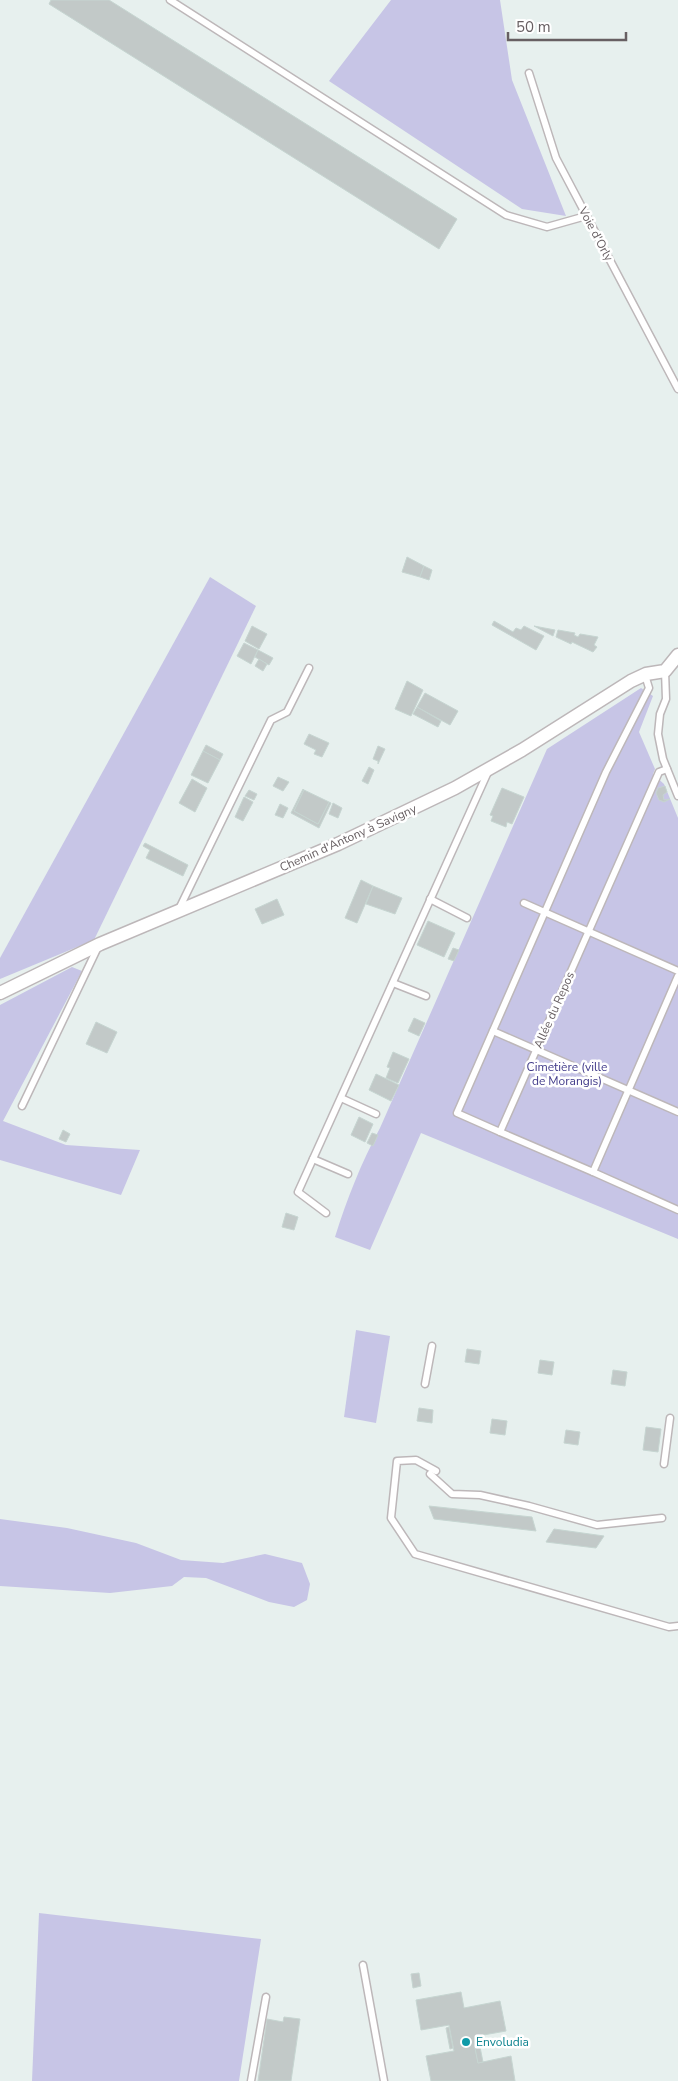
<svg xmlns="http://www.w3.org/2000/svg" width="678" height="2081" viewBox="0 0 678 2081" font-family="'Nunito Sans',sans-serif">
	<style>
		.green { fill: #c7c5e6 }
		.building { fill: #c2c9c8; stroke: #c6d5d1 }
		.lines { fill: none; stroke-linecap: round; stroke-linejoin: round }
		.service-casing { stroke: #bdb7b9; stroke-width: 9 }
		.minor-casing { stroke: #bdb7b9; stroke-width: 15 }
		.service { stroke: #fff; stroke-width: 6 }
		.minor { stroke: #fff; stroke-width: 12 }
		.culture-dot { fill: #0f9aa8; stroke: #fff; stroke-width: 2 }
		.labels { text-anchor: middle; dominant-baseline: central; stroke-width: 5; stroke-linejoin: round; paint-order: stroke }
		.street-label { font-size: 12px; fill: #675f62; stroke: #fff }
		.park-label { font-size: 12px; fill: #413b8a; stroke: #fff }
		.culture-label { font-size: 12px; fill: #0d838f; stroke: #fff; text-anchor: start }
	</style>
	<rect width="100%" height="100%" fill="#e7f0ee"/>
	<g class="green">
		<path d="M391,0H500L512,80L566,216L522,209L329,81Z"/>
		<path d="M210,577L256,606L94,940L0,979V958Z"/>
		<path d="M641,688L653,696L639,732L655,769L653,774L664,784L678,818V1239L421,1133L370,1250L335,1237C347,1199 361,1163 380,1128L547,749Z"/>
		<path d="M72,967L82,971L3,1121L66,1145L140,1150L121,1195L0,1160V1005Z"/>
		<path d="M356,1330L390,1336L376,1423L344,1417Z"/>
		<path d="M0,1519L67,1528L136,1543L181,1560L223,1563L265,1554L302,1563L310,1584L307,1600L294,1607L269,1602L206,1578L184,1577L172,1586L110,1593L0,1586Z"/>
		<path d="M39,1913L261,1939L239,2081H32Z"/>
	</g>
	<g class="building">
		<path d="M51,0H109L457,219L439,249L49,4Z"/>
		<path d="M407,557L424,566L420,577L402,572Z"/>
		<path d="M424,566L432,570L429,580L420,577Z"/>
		<path d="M494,621L513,632L516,628L521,630L524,626L544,636L536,650L492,625Z"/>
		<path d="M252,626L267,634L259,649L245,641Z"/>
		<path d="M534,626L555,630L553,636Z"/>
		<path d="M558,630L575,633L574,635L578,637L580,634L598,637L594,645L597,647L593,652L572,642L571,644L556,637Z"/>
		<path d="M244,643L258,650L251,664L237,656Z"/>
		<path d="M258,650L273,658L269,665L255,657Z"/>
		<path d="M259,659L267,664L263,671L255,666Z"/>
		<path d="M407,681L423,690L411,716L395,709Z"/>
		<path d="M425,693L458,711L450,725L417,707Z"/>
		<path d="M417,707L441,721L438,727L413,714Z"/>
		<path d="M309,734L329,743L322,757L314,754L316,750L304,744Z"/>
		<path d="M206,745L223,754L220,760L203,751Z"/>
		<path d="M378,746L385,749L378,764V761L373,759Z"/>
		<path d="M203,751L220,760L208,783L191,775Z"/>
		<path d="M369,767L374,770L368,784L362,781Z"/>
		<path d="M278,777L289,782L283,791L273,786Z"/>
		<path d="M192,779L207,788L195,812L179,803Z"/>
		<path d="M665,786L667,792L663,795L664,800L670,799L664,802L659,800L656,793L658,788Z"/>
		<path d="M502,788L524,797L512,824L507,822L506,827L491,821L493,816L490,815Z"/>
		<path d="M303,789L304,790L294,811L318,824L329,802L331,803L319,828L291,813Z"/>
		<path d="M249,790L257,794L254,800L245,796Z"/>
		<path d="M304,790L329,802L318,824L294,811Z"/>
		<path d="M244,797L253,802L243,821L235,817Z"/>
		<path d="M333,803L342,808L338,818L329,814Z"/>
		<path d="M280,804L288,808L283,818L275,815Z"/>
		<path d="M145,843L188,865L183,876L146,858L150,850L143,846Z"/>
		<path d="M361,880L373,886L357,923L345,918Z"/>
		<path d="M373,886L402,898L395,914L366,904Z"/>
		<path d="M277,899L284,915L262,924L255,909Z"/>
		<path d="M428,921L455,933L444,957L417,945Z"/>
		<path d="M453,948L459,950L454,961L448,959Z"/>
		<path d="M414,1018L425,1023L419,1036L408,1031Z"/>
		<path d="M96,1022L117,1032L107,1053L86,1044Z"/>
		<path d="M393,1052L409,1059L398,1083L386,1078L390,1068L387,1067Z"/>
		<path d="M376,1074L399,1085L391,1101L369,1090Z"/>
		<path d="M359,1117L373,1124L365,1142L351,1135Z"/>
		<path d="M63,1130L70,1134L66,1142L59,1139Z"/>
		<path d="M372,1133L378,1135L373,1146L367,1143Z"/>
		<path d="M286,1213L298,1217L294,1230L282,1227Z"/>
		<path d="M467,1349L481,1351L479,1364L465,1362Z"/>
		<path d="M540,1360L554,1362L552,1375L538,1373Z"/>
		<path d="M613,1370L627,1372L625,1386L611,1384Z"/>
		<path d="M419,1408L433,1410L432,1423L417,1421Z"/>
		<path d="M492,1419L507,1421L505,1435L490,1433Z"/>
		<path d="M646,1427L661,1429L658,1452L643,1450Z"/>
		<path d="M566,1430L580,1432L578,1445L564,1443Z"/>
		<path d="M429,1506L532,1517L536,1531L434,1519Z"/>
		<path d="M554,1529L604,1536L596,1548L546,1542Z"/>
		<path d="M419,1973L421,1986L413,1988L411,1974Z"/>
		<path d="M461,1992L464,2008L500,2001L506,2031L478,2036L480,2047L475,2048L478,2063L511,2056L515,2081H431L426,2056L454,2051L449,2025L421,2030L416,2000Z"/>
		<path d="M284,2017L300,2019L291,2081H258L267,2019L283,2022Z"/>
		<path d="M449,2027L453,2048L450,2049L446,2028Z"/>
		<path d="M480,2047L483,2062L478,2063L475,2048Z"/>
	</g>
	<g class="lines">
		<g class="service-casing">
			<g id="service">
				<path d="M170,0L506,215L547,227L586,216"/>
				<path d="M529,73L556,158L678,389"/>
				<path d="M665,671L666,699L660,714L658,734L663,759L678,796"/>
				<path d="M667,769L659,772L500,1132L593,1172L678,976"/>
				<path d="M430,899L467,918"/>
				<path d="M524,903L678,971"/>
				<path d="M179,909L271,720L287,712L309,668"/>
				<path d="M393,983L426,996"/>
				<path d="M493,1031L678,1112"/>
				<path d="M341,1098L376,1114"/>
				<path d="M22,1106L98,947"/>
				<path d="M500,1132L457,1113L606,772L649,688L645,675"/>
				<path d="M313,1159L348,1174"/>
				<path d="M593,1172L678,1210"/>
				<path d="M326,1213L298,1192L488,772"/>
				<path d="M425,1384L432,1346"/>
				<path d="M664,1464L670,1418"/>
				<path d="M436,1471L416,1460L397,1461L391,1518L415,1554L669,1627L678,1626"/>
				<path d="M430,1474L452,1494L480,1495L529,1506L597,1525L662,1518"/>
				<path d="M363,1965L384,2081"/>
				<path d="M251,2081L266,1997"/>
			</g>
		</g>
		<g class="minor-casing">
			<path id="minor" d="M0,993L100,944L338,844L455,788L522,750L631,681L646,674L665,671L678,655"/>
		</g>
		<use href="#service" class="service"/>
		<use href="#minor" class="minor"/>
	</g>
	<circle class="culture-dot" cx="466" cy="2042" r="5"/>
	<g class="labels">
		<g class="street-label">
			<text transform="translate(596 234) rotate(62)">Voie d'Orly</text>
			<text transform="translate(348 838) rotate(-24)">Chemin d'Antony à Savigny</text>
			<text transform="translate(554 1010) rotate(-66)">Allée du Repos</text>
		</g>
		<g class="park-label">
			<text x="567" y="1067">Cimetière (ville<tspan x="567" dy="14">de Morangis)</tspan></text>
		</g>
		<g class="culture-label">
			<text x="476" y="2042">Envoludia</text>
		</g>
	</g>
	<path d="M508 32v8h118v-8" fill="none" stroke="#675f62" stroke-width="2.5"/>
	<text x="516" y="32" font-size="15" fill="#675f62" stroke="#ffffff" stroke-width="4" paint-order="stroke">50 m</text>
</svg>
